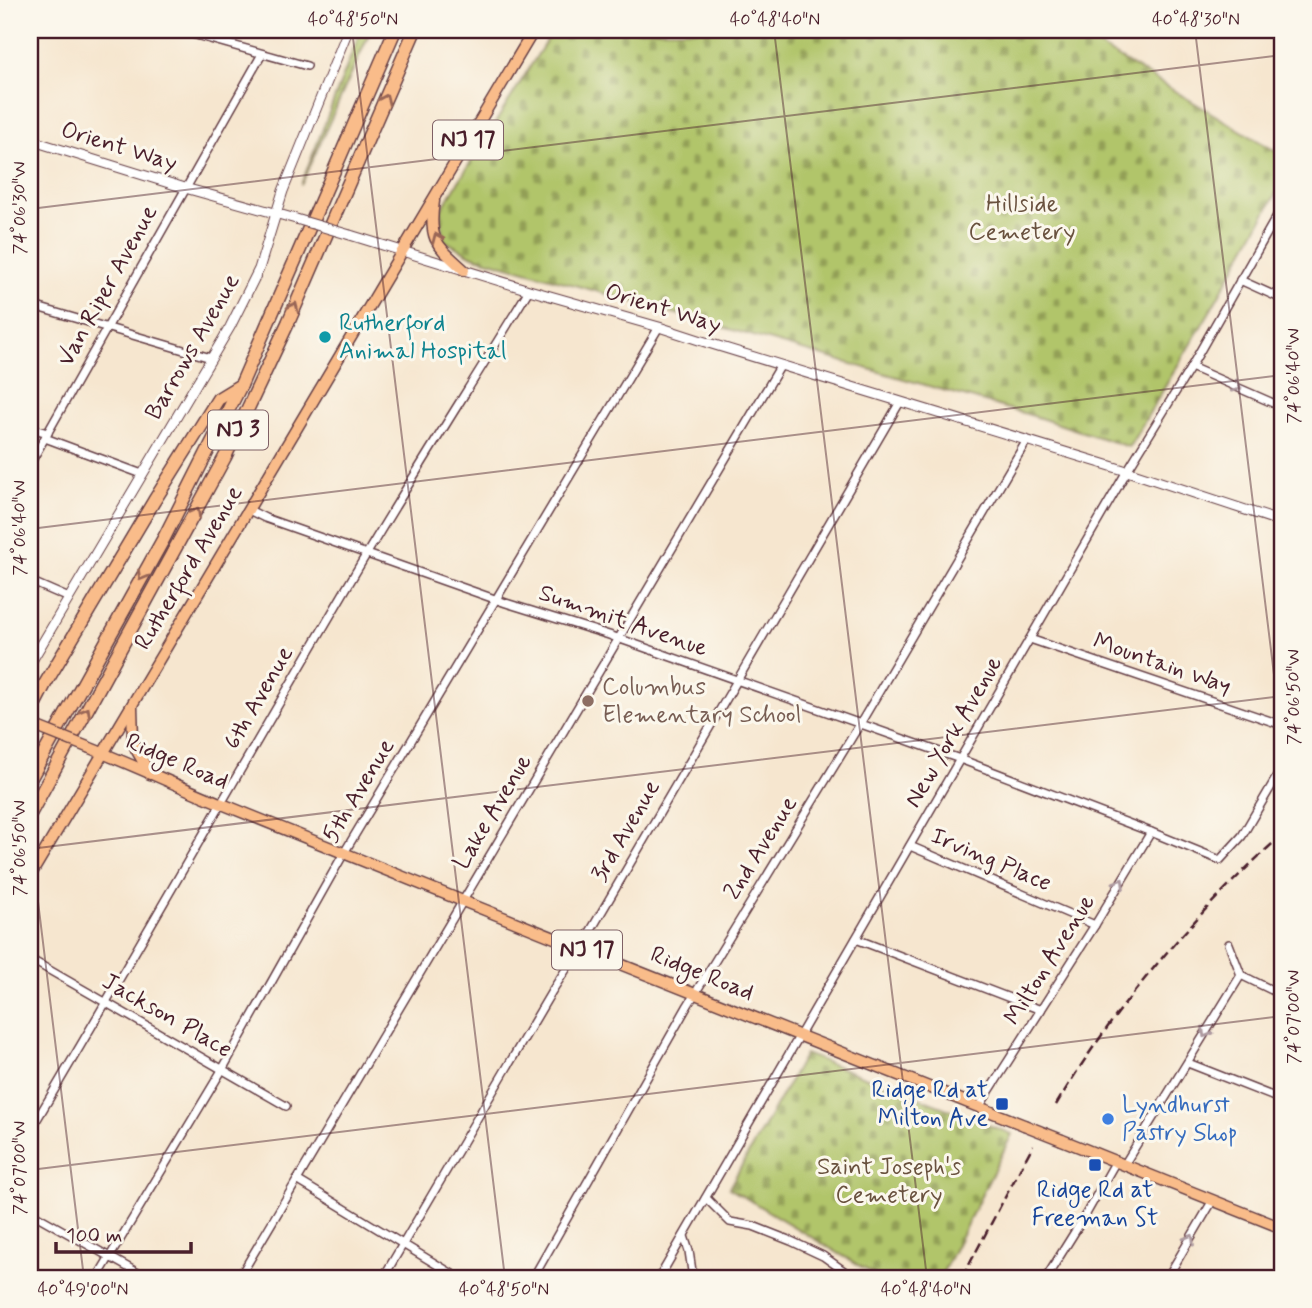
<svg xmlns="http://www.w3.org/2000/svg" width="1312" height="1308" viewBox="0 0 1312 1308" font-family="Mynerve,sans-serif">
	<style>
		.wetland { fill: url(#wetland-marsh); stroke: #7e724a; stroke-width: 2 }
		.cemetery { fill: url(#cemetery-stones); stroke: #7e724a; stroke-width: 2 }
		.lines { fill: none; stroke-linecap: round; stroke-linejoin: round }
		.minor-casing { stroke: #643d44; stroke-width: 10 }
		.tertiary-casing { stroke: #643d44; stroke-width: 11 }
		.primary-casing { stroke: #643d44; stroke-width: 13 }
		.motorway-casing { stroke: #643d44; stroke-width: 15 }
		.minor { stroke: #fff; stroke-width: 7 }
		.tertiary { stroke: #fff; stroke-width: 9 }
		.primary { stroke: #f9bc8a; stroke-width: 10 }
		.motorway { stroke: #f9bc8a; stroke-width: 12 }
		.rail { stroke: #4a1f2b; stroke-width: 2.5; stroke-dasharray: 10 5; stroke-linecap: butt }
		.tertiary-bridge-casing { stroke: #643d44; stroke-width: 11; stroke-linecap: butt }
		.primary-bridge-casing { stroke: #643d44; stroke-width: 13; stroke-linecap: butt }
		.tertiary-bridge { stroke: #fff; stroke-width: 9 }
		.primary-bridge { stroke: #f9bc8a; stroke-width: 10 }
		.oneway { stroke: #996656 }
		.oneway2 { stroke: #ae9aa0 }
		.ticks { fill: none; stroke: #4a1f2b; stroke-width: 2; stroke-opacity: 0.45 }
		.culture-dot { fill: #0f9aa8; stroke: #fbf7ec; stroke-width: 2.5 }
		.education-dot { fill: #8d6e63; stroke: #fbf7ec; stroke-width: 2.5 }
		.transit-dot { fill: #1a4fb4; stroke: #fbf7ec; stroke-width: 2.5 }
		.shop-dot { fill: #3f7fe0; stroke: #fbf7ec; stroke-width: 2.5 }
		.labels { text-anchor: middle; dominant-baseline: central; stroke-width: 6; stroke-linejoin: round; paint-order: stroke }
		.shield { fill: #fbf7ec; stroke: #7f6065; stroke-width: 2 }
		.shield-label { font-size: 23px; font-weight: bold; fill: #4a1f2b }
		.street-label { font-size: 24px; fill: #4a1f2b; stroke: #fbf7ec }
		.park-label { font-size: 24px; fill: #69513e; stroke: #fbf7ec }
		.culture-label { font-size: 24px; fill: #0d838f; stroke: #fbf7ec; text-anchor: start }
		.education-label { font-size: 24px; fill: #785e54; stroke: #fbf7ec; text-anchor: start }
		.transit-label { font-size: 24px; fill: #164399; stroke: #fbf7ec; text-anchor: end }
		.shop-label { font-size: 24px; fill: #366cbe; stroke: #fbf7ec; text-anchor: start }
		.neatline { fill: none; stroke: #4a1f2b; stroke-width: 2.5 }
		.ticks-label { font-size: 18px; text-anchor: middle; fill: #4a1f2b }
	</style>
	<defs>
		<pattern id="wetland-marsh" width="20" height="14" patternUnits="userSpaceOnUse" patternTransform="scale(1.75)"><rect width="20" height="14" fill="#b1c56a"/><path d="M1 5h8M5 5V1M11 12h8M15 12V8" fill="none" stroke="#929f57"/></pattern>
		<pattern id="cemetery-stones" width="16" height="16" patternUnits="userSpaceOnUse" patternTransform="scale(1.75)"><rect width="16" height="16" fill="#b1c56a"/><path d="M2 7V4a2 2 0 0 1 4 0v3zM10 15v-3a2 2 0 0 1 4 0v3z" fill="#929f57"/></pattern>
	</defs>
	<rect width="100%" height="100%" fill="#fbf7ec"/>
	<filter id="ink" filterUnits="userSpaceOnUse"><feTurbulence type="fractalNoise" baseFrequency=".0143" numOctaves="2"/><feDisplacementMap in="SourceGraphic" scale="14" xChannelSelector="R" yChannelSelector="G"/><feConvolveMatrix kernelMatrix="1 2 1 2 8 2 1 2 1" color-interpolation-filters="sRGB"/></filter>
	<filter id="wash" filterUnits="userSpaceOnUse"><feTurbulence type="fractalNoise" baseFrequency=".00686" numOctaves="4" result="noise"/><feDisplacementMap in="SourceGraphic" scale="28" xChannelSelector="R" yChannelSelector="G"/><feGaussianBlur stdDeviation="1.57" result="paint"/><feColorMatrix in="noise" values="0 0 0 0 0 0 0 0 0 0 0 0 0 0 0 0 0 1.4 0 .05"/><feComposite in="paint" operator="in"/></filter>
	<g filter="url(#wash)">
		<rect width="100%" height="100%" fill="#f6e6cf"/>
		<path class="wetland" d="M361,30H371L301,185Z"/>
		<g class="cemetery">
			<path d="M553,30H1072L1282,155V183L1212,308L1129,447L1037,417L473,256L443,240L441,210Z"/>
			<path d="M805,1054L1012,1134L940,1278H880L729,1188Z"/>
		</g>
	</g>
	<g filter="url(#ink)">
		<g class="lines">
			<g class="minor-casing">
				<g id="minor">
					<path d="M178,30L307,66"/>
					<path d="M1240,280L1282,299"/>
					<path d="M30,305L211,358"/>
					<path d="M1191,367L1282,407"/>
					<path d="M30,428L48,433"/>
					<path d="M45,438L142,474"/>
					<path d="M30,464L262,54"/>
					<path d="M249,510L265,518L506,603L609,635L960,759L1151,832L1220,860L1242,836L1282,768"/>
					<path d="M30,581L69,598"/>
					<path d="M1030,639L1282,725"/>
					<path d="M910,846L1095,925"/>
					<path d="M856,939L1041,1010"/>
					<path d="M1229,944L1241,975L1282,995"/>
					<path d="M30,959L286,1106"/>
					<path d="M1188,1063L1282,1100"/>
					<path d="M979,1107L1095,925L1151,832"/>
					<path d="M30,1131C142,943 249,753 360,565C415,472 473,382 529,290"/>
					<path d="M1124,1165L1241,975"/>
					<path d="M297,1180L459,1278"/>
					<path d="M706,1198L730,1222L753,1226L791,1241L823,1256L854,1278"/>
					<path d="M30,1212L147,1278"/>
					<path d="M684,1236L689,1251L693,1278"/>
					<path d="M97,1278L222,1070L344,853L659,327"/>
					<path d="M239,1278L781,365"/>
					<path d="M383,1278L552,991L587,937L900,402"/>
					<path d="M533,1278L688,1005L860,724L1027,440"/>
					<path d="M659,1278L1127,471L1191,367L1282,207"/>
					<path d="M1046,1278L1086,1214L1116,1161"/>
					<path d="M1167,1278L1213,1200"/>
					<path d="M1281,1278L1282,1276"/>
				</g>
			</g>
			<g class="tertiary-casing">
				<g id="tertiary">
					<path d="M30,140L185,188L296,219"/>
					<path d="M350,235L529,290L659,327L702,341L1127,471L1282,522"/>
					<path d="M30,664L230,327L259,269L283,191L348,30"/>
				</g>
			</g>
			<g class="primary-casing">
				<g id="primary">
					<path d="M434,201C428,241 437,245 464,270"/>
					<path d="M132,706L133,740L136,749L150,774"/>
					<path d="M90,748C135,766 178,786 222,804C489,912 756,1019 1024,1125"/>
					<path d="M30,876L534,30"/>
					<path d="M1062,1140L1282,1228"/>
				</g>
			</g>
			<g class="motorway-casing">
				<g id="motorway">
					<path d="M30,713L45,684L154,501L218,399L241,385"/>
					<path d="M30,779L164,538L241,385L395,30"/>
					<path d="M30,814L225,457L288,323L415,30"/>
				</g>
			</g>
			<use href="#minor" class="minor"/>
			<use href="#tertiary" class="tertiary"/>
			<use href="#primary" class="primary"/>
			<use href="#motorway" class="motorway"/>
			<g class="rail">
				<path d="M1056,1105C1116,1005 1195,913 1282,835"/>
				<path d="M962,1278L1033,1145"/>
			</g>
			<g class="tertiary-bridge-casing">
				<path id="tertiary-bridge" d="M296,219L350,235"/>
			</g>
			<g class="primary-bridge-casing">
				<g id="primary-bridge">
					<path d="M37,727L90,748"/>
					<path d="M1024,1125L1062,1140"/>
				</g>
			</g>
			<use href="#tertiary-bridge" class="tertiary-bridge"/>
			<use href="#primary-bridge" class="primary-bridge"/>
		</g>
		<defs><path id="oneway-chevron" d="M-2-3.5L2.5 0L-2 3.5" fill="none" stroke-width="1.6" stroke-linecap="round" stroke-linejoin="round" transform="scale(1.75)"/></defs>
		<g class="oneway">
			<use href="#oneway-chevron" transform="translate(385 99) rotate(-66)"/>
			<use href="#oneway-chevron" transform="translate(437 238) rotate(-113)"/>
			<use href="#oneway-chevron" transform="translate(294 307) rotate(-67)"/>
			<use href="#oneway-chevron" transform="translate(196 512) rotate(-62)"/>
			<use href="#oneway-chevron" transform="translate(142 576) rotate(120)"/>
			<use href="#oneway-chevron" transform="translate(86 712) rotate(-61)"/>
		</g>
		<g class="oneway2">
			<use href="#oneway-chevron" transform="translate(1237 387) rotate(24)"/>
			<use href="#oneway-chevron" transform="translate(1120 883) rotate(-59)"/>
			<use href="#oneway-chevron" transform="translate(1206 1033) rotate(121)"/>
			<use href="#oneway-chevron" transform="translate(1190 1239) rotate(-59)"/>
		</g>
	</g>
	<path class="ticks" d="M352,30L505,1278M774,30L927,1278M1195,30L1282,740M30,209L1282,55M30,529L1282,375M30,836L84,1278M30,849L1282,696M30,1170L1282,1016"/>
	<circle class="culture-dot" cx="325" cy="337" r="7"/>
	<circle class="education-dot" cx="588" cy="701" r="7"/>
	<g class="transit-dot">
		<rect x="995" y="1097" width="14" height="14" rx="3.5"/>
		<rect x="1088" y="1158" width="14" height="14" rx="3.5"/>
	</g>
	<circle class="shop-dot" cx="1108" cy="1119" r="7"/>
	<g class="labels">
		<g class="shield">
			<rect x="433" y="120.5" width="70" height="39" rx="5"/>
			<rect x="208" y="410.5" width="60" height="39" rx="5"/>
			<rect x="552" y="930.5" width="70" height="39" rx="5"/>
		</g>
		<g class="shield-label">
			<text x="468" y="140">NJ 17</text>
			<text x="238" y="430">NJ 3</text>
			<text x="587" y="950">NJ 17</text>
		</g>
		<g class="street-label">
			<text transform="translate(119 147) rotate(17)">Orient Way</text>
			<text transform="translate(108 286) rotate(-61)">Van Riper Avenue</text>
			<text transform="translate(663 309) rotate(17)">Orient Way</text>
			<text transform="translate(193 347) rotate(-60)">Barrows Avenue</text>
			<text transform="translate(189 568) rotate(-59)">Rutherford Avenue</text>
			<text transform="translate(623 621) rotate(19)">Summit Avenue</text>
			<text transform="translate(1162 664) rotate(19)">Mountain Way</text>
			<text transform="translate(259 698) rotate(-60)">6th Avenue</text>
			<text transform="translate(954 732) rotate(-60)">New York Avenue</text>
			<text transform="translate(177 762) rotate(23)">Ridge Road</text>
			<text transform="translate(359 791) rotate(-59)">5th Avenue</text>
			<text transform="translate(493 812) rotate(-59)">Lake Avenue</text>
			<text transform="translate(626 831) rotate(-60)">3rd Avenue</text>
			<text transform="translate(761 848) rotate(-58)">2nd Avenue</text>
			<text transform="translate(991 860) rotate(23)">Irving Place</text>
			<text transform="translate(1050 960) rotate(-58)">Milton Avenue</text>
			<text transform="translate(702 974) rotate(22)">Ridge Road</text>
			<text transform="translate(167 1016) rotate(30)">Jackson Place</text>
		</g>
		<g class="park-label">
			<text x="1022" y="204">Hillside<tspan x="1022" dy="28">Cemetery</tspan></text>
			<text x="889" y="1167">Saint Joseph's<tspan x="889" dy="28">Cemetery</tspan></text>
		</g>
		<g class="culture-label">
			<text x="339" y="323">Rutherford<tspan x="339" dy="28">Animal Hospital</tspan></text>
		</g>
		<g class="education-label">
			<text x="602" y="687">Columbus<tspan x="602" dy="28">Elementary School</tspan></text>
		</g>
		<g class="transit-label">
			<text x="988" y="1090">Ridge Rd at<tspan x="988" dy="28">Milton Ave</tspan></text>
			<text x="1095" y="1190" text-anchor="middle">Ridge Rd at<tspan x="1095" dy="28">Freeman St</tspan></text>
		</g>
		<g class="shop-label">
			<text x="1122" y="1105">Lyndhurst<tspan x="1122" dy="28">Pastry Shop</tspan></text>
		</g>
	</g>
	<rect width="1312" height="1308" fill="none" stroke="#fbf7ec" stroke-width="77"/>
	<path d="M56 1242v10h135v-10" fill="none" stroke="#4a1f2b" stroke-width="3.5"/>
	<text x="66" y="1242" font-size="21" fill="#4a1f2b" stroke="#fbf7ec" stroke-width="5" paint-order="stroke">100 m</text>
	<rect x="38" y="38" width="1236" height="1232" class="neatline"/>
	<g class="ticks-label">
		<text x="353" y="25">40°48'50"N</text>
		<text x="775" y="25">40°48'40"N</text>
		<text x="1196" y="25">40°48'30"N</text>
		<text transform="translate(19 208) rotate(-90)" y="6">74°06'30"W</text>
		<text transform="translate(1293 376) rotate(-90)" y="6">74°06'40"W</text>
		<text transform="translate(19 528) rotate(-90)" y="6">74°06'40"W</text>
		<text transform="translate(1293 697) rotate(-90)" y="6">74°06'50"W</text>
		<text transform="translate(19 848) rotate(-90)" y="6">74°06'50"W</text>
		<text transform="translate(1293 1017) rotate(-90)" y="6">74°07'00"W</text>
		<text transform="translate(19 1168) rotate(-90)" y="6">74°07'00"W</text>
		<text x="83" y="1295">40°49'00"N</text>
		<text x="504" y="1295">40°48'50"N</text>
		<text x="926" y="1295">40°48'40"N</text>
	</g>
</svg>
